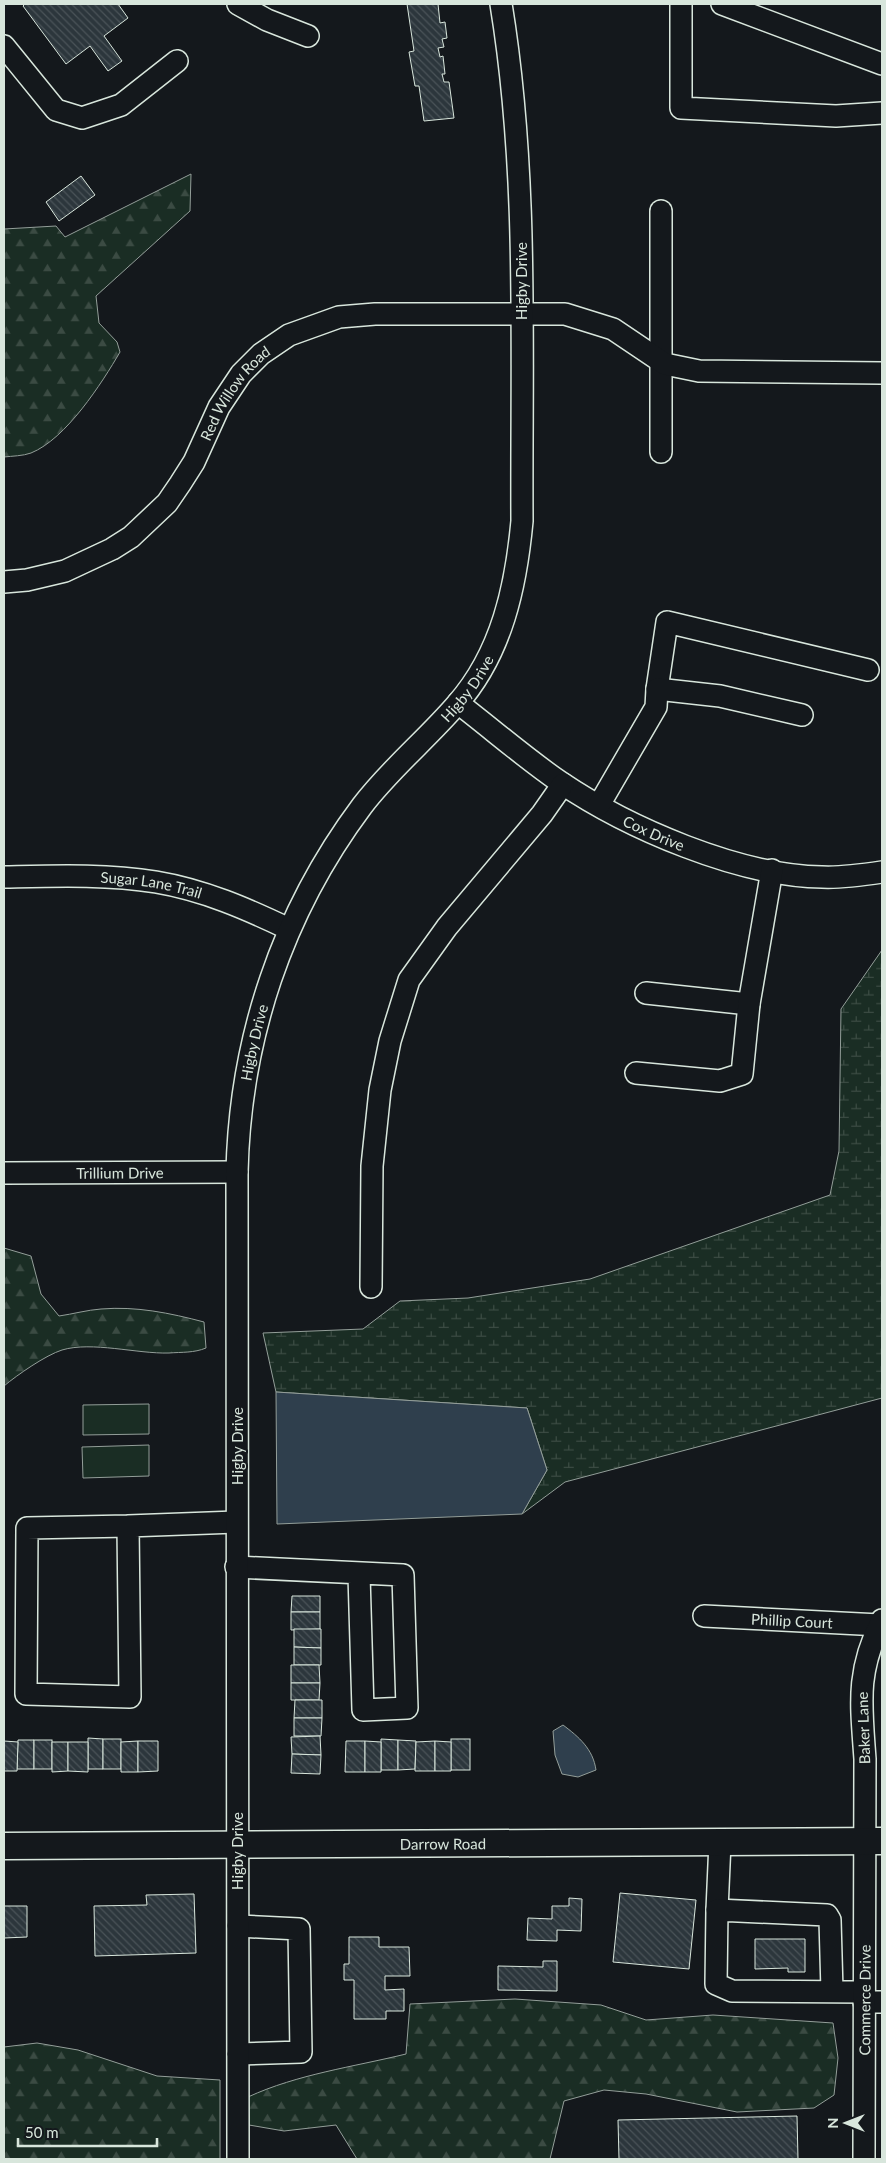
<svg xmlns="http://www.w3.org/2000/svg" width="886" height="2163" viewBox="0 0 886 2163" font-family="Lato,sans-serif">
	<style>
		.forest { fill: url(#forest-firs); stroke: #939e99 }
		.wetland { fill: url(#wetland-marsh); stroke: #939e99 }
		.pitch { fill: #1a2d24; stroke: #939e99 }
		.water { fill: #2f3f4d; stroke: #939e99 }
		.building { fill: url(#building-back-hatch); stroke: #d8e6dc }
		.lines { fill: none; stroke-linecap: round; stroke-linejoin: round }
		.minor-casing { stroke: #d8e6dc; stroke-width: 24 }
		.major-casing { stroke: #d8e6dc; stroke-width: 29 }
		.minor { stroke: #14181c; stroke-width: 21 }
		.major { stroke: #14181c; stroke-width: 26 }
		.labels { text-anchor: middle; dominant-baseline: central; stroke-width: 4; stroke-linejoin: round; paint-order: stroke }
		.street-label { font-size: 15px; fill: #d8e6dc; stroke: #14181c }
	</style>
	<defs>
		<pattern id="forest-firs" width="22" height="20" patternUnits="userSpaceOnUse" patternTransform="scale(1.25)"><rect width="22" height="20" fill="#1a2d24"/><path d="M5 1l3.5 6h-7zM16 11l3.5 6h-7z" fill="#3b4b43"/></pattern>
		<pattern id="wetland-marsh" width="20" height="14" patternUnits="userSpaceOnUse" patternTransform="scale(1.25)"><rect width="20" height="14" fill="#1a2d24"/><path d="M1 5h8M5 5V1M11 12h8M15 12V8" fill="none" stroke="#3b4b43"/></pattern>
		<pattern id="building-back-hatch" width="6" height="6" patternUnits="userSpaceOnUse" patternTransform="scale(1.25)"><rect width="6" height="6" fill="#2c363c"/><path d="M-1 5l2 2M0 0l6 6M5-1l2 2" fill="none" stroke="#4a5358"/></pattern>
	</defs>
	<rect width="100%" height="100%" fill="#14181c"/>
	<g class="forest">
		<path d="M191,174L190,211L96,296L99,323L117,342L120,352C102,383 66,439 31,453C23,456 12,456 4,457V229L56,226L65,237Z"/>
		<path d="M4,1248L31,1256L41,1294L59,1316C73,1314 87,1310 101,1309C136,1306 170,1313 204,1322L206,1348C194,1353 182,1352 169,1353C137,1354 92,1341 62,1350C46,1355 17,1375 4,1386Z"/>
		<path d="M515,1999L601,2005L646,2020L713,2015L833,2023L838,2058L834,2095L814,2108L737,2112L646,2094L604,2090L564,2101L550,2159H357L336,2125L284,2131L249,2125L248,2097C298,2074 353,2067 406,2054L410,2004Z"/>
		<path d="M37,2043L78,2050L157,2076L220,2080V2159H4V2047Z"/>
	</g>
	<path class="wetland" d="M882,950V1398L565,1482L522,1514L547,1470L527,1408L276,1392L263,1333L363,1329L400,1301L468,1298L590,1279L830,1195L839,1151L841,1009Z"/>
	<g class="pitch">
		<path d="M149,1404V1434L83,1435V1405Z"/>
		<path d="M149,1445V1476L83,1478L82,1447Z"/>
	</g>
	<g class="water">
		<path d="M276,1392L527,1408L547,1470L522,1514L277,1524Z"/>
		<path d="M563,1725C579,1737 593,1749 596,1770L578,1777L562,1774L555,1755L553,1731Z"/>
	</g>
	<g class="building">
		<path d="M25,4H118L128,18L104,36L122,61L108,71L90,46L66,64L23,6Z"/>
		<path d="M407,4H438L440,23L445,22L447,38L442,39L444,47L438,48L440,57L443,56L445,74H442L444,82H449L454,118L424,121L419,86H415L409,52L414,51Z"/>
		<path d="M81,176L95,195L59,221L46,202Z"/>
		<path d="M292,1596H320V1612H291Z"/>
		<path d="M291,1612H320V1629L291,1630Z"/>
		<path d="M294,1629H321V1648L294,1647Z"/>
		<path d="M294,1647L321,1648V1665H294Z"/>
		<path d="M291,1665H319L320,1683H291Z"/>
		<path d="M291,1683H320L319,1700H291Z"/>
		<path d="M295,1700H322V1718H294Z"/>
		<path d="M294,1718H322L321,1736H294Z"/>
		<path d="M320,1736L321,1755L292,1754L291,1737Z"/>
		<path d="M88,1738L103,1739V1769H88Z"/>
		<rect x="103" y="1739" width="18" height="30"/>
		<path d="M381,1739L398,1740V1770H381Z"/>
		<rect x="451" y="1739" width="19" height="31"/>
		<path d="M18,1740H34V1769H17Z"/>
		<rect x="34" y="1740" width="18" height="29"/>
		<path d="M398,1740L416,1741L415,1769L398,1770Z"/>
		<path d="M4,1741L18,1742L17,1771H4Z"/>
		<path d="M138,1741V1772H121V1742Z"/>
		<path d="M138,1741H158V1771L138,1772Z"/>
		<path d="M346,1741H365V1772H345Z"/>
		<path d="M365,1741L381,1742V1772H365Z"/>
		<path d="M435,1741V1771H415L416,1742Z"/>
		<path d="M435,1741L451,1742V1771H435Z"/>
		<path d="M52,1742H68V1771L52,1772Z"/>
		<path d="M68,1742H88V1772L68,1771Z"/>
		<path d="M292,1754L321,1755L320,1774L291,1773Z"/>
		<path d="M620,1893L696,1900L689,1969L613,1962Z"/>
		<path d="M194,1894L196,1953L95,1956L94,1906L147,1905L146,1895Z"/>
		<path d="M569,1898L582,1899L581,1931L557,1930V1941L527,1940L528,1918L552,1919V1906H569Z"/>
		<path d="M4,1906H27V1937L4,1938Z"/>
		<path d="M349,1937H379V1947H409L410,1976H385V1990L404,1989V2011H386V2019H354V1980H344V1964H349Z"/>
		<path d="M755,1939H805V1972H788V1968L755,1969Z"/>
		<path d="M543,1961H557V1991L498,1990V1966L543,1967Z"/>
		<path d="M797,2116L798,2159H619L618,2120Z"/>
	</g>
	<g class="lines">
		<g class="minor-casing">
			<g id="minor">
				<path d="M238,4L267,20L308,36"/>
				<path d="M681,4V108L836,116L882,113"/>
				<path d="M722,4L882,64"/>
				<path d="M4,46L56,110L82,118L121,105L177,61"/>
				<path d="M661,211V452"/>
				<path id="s1" d="M4,582L27,580L65,571L112,549L131,537L167,503L180,484L194,462L219,407L241,374L261,354L289,335L339,317L375,314H565L613,329L665,364L699,371L882,373"/>
				<path d="M657,689L667,622L868,670"/>
				<path id="s2" d="M458,703C492,729 525,758 560,782C628,828 739,876 822,877C842,878 862,875 882,872"/>
				<path d="M599,805L656,707L657,689L720,696L802,715"/>
				<path id="s3" d="M4,877C54,876 106,874 156,882C204,890 247,909 289,929"/>
				<path d="M646,993L749,1004"/>
				<path d="M636,1073L720,1081L742,1074L749,1004L772,870"/>
				<path id="s4" d="M4,1173L237,1172"/>
				<path d="M371,1287L372,1166L380,1090L390,1041L409,980L447,927L542,814L563,784"/>
				<path d="M128,1526L27,1528L26,1694L130,1697L128,1526L236,1522"/>
				<path d="M236,1567L403,1575L407,1708L363,1710L359,1575"/>
				<path id="s5" d="M704,1616L880,1625"/>
				<path d="M717,1910L720,1842"/>
				<path d="M238,1926L299,1929L301,2052L238,2054"/>
				<path d="M832,1991L830,1920L827,1915L717,1910L716,1984L732,1991L864,1992"/>
				<path d="M864,2002H882"/>
				<path id="s6" d="M238,2159L237,1172C240,1039 282,913 362,806C390,769 427,739 457,704C502,653 516,586 522,521C521,349 529,175 501,4"/>
				<path id="s7" d="M864,2159L865,1759C861,1703 856,1672 882,1620"/>
			</g>
		</g>
		<g class="major-casing">
			<g id="major">
				<path id="s8" d="M4,1846L882,1841"/>
			</g>
		</g>
		<use href="#minor" class="minor"/>
		<use href="#major" class="major"/>
	</g>
	<g class="labels">
		<g class="street-label">
			<text transform="translate(521 281) rotate(-90)">Higby Drive</text>
			<text stroke="none"><textPath href="#s1" startOffset="316">Red Willow Road</textPath></text>
			<text stroke="none"><textPath href="#s6" startOffset="1538">Higby Drive</textPath></text>
			<text stroke="none"><textPath href="#s2" startOffset="236">Cox Drive</textPath></text>
			<text stroke="none"><textPath href="#s3" startOffset="148">Sugar Lane Trail</textPath></text>
			<text stroke="none"><textPath href="#s6" startOffset="1118">Higby Drive</textPath></text>
			<text stroke="none"><textPath href="#s4" startOffset="116">Trillium Drive</textPath></text>
			<text transform="translate(237 1446) rotate(-90)">Higby Drive</text>
			<text stroke="none"><textPath href="#s5" startOffset="88">Phillip Court</textPath></text>
			<text transform="translate(863 1728) rotate(-92)">Baker Lane</text>
			<text stroke="none"><textPath href="#s8" startOffset="439">Darrow Road</textPath></text>
			<text transform="translate(237 1851) rotate(-90)">Higby Drive</text>
			<text stroke="none"><textPath href="#s7" startOffset="159">Commerce Drive</textPath></text>
		</g>
	</g>
	<rect width="886" height="2163" fill="none" stroke="#d8e6dc" stroke-width="10"/>
	<g transform="translate(846 2123) rotate(270)" stroke="#14181c" stroke-width="4" paint-order="stroke">
	<path d="M0-4L9 19L0 12L-9 19Z" fill="#d8e6dc"/>
	<text y="-8" font-size="14" font-weight="bold" text-anchor="middle" fill="#d8e6dc">N</text>
	</g>
	<path d="M18 2138v8h139v-8" fill="none" stroke="#d8e6dc" stroke-width="2.5"/>
	<text x="25" y="2138" font-size="15" fill="#d8e6dc" stroke="#14181c" stroke-width="4" paint-order="stroke">50 m</text>
</svg>
